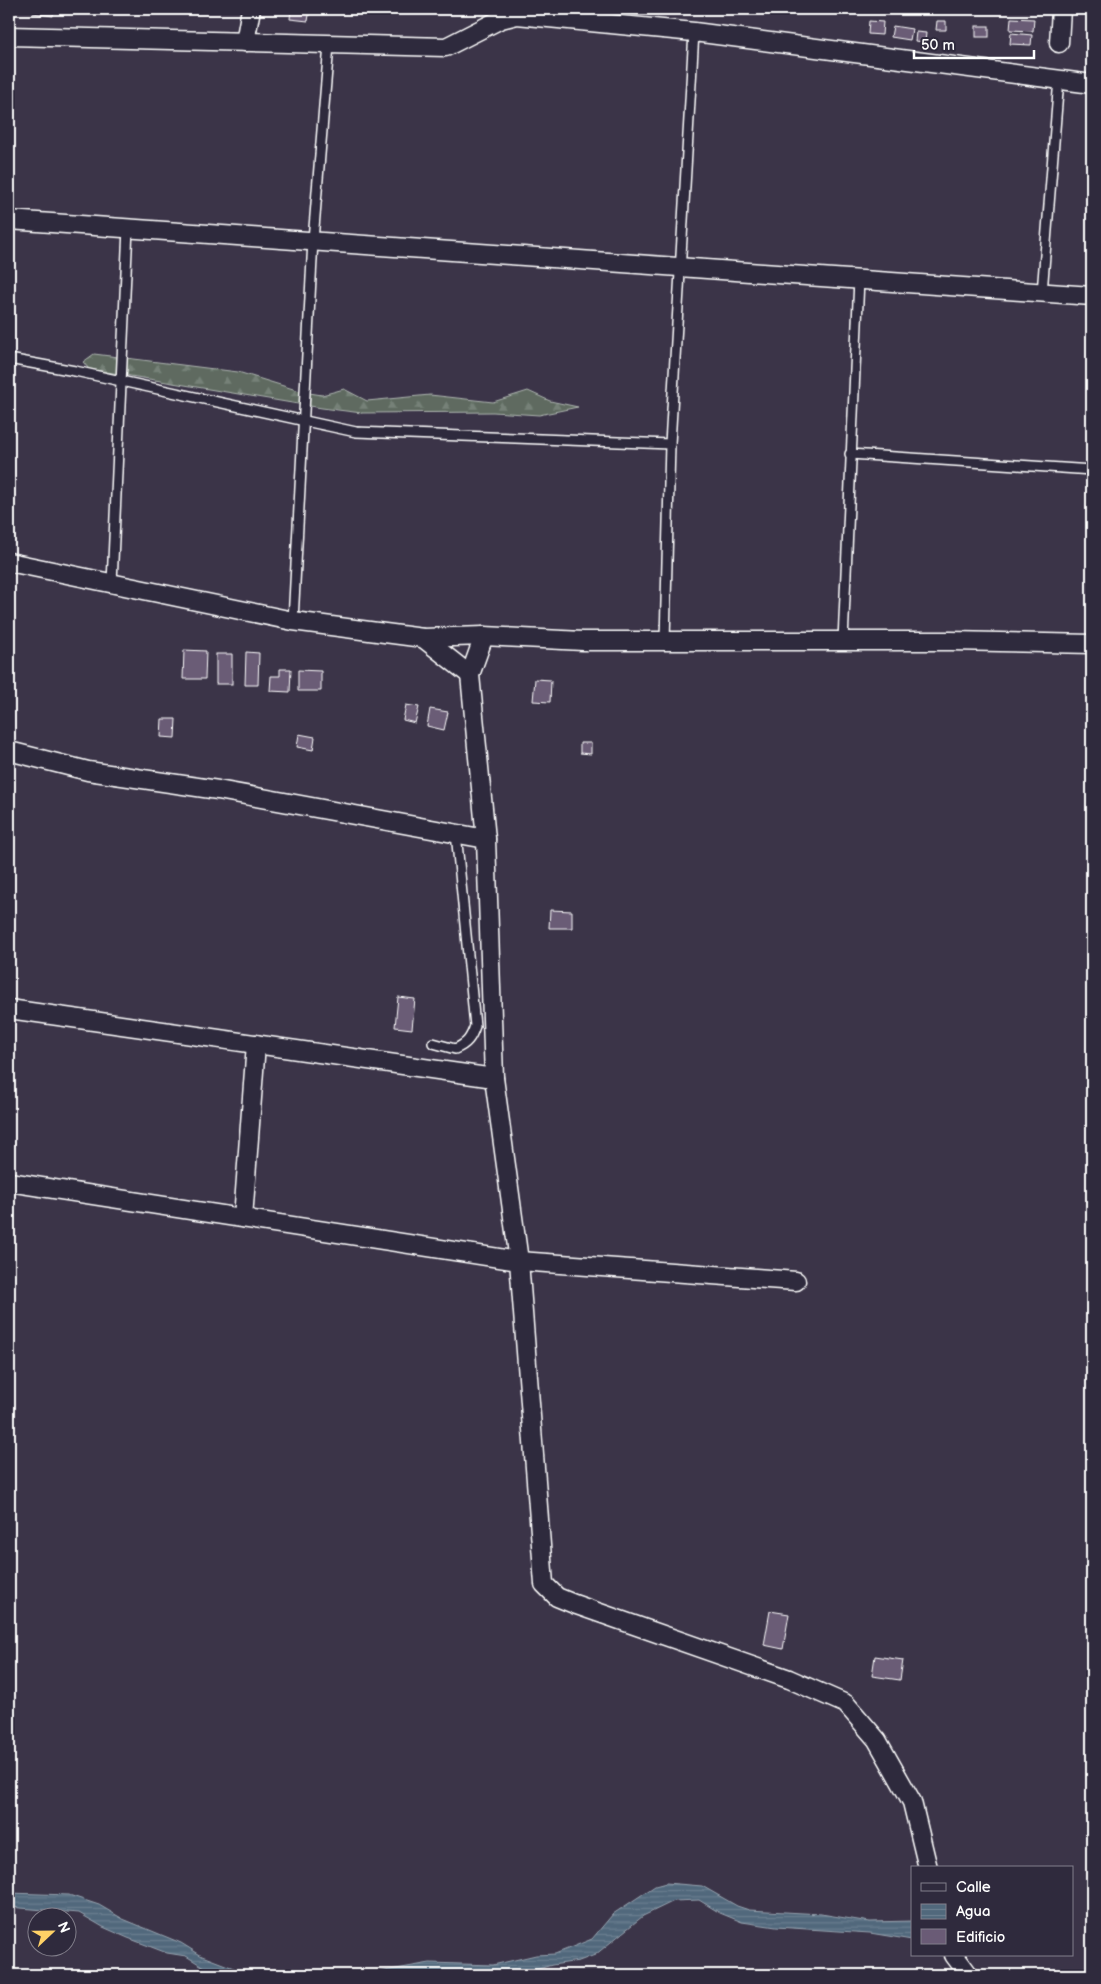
<svg xmlns="http://www.w3.org/2000/svg" width="1101" height="1984" viewBox="0 0 1101 1984" font-family="'Balsamiq Sans',sans-serif">
	<style>
		.forest { fill: url(#forest-firs); stroke: #aeb5b0 }
		.water { fill: url(#water-rules); stroke: #97a4b0 }
		.building { fill: #6a5b76; stroke: #fff }
		.lines { fill: none; stroke-linecap: round; stroke-linejoin: round }
		.lane-casing { stroke: #fff; stroke-width: 12 }
		.street-casing { stroke: #fff; stroke-width: 21 }
		.lane { stroke: #2f2a3d; stroke-width: 9 }
		.street { stroke: #2f2a3d; stroke-width: 18 }
	</style>
	<defs>
		<pattern id="forest-firs" width="22" height="20" patternUnits="userSpaceOnUse" patternTransform="scale(1.25)"><rect width="22" height="20" fill="#5e6b60"/><path d="M5 1l3.5 6h-7zM16 11l3.5 6h-7z" fill="#768178"/></pattern>
		<pattern id="water-rules" width="6" height="5" patternUnits="userSpaceOnUse" patternTransform="scale(1.25)"><rect width="6" height="5" fill="#51687c"/><path d="M0 2.5h6" fill="none" stroke="#6b7f90"/></pattern>
	</defs>
	<rect width="100%" height="100%" fill="#3b3448"/>
	<filter id="ink" filterUnits="userSpaceOnUse"><feTurbulence type="fractalNoise" baseFrequency=".02" numOctaves="2"/><feDisplacementMap in="SourceGraphic" scale="10" xChannelSelector="R" yChannelSelector="G"/><feConvolveMatrix kernelMatrix="1 2 1 2 8 2 1 2 1" color-interpolation-filters="sRGB"/></filter>
	<g filter="url(#ink)">
		<path class="forest" d="M94,354L238,372L303,392L322,395L344,389L367,401L430,395L493,402L528,391L550,401L578,407L539,415L493,412L362,413L322,408L89,369L83,362Z"/>
		<g class="water">
			<path d="M666,1883L702,1886L737,1906L749,1910L821,1914L870,1922L912,1921V1940L870,1933L776,1927L742,1922L720,1913L699,1900L674,1901L643,1916L595,1955L579,1961L552,1965L517,1975H373L379,1972L430,1963L493,1965L536,1955L555,1954L592,1939L613,1914L655,1886Z"/>
			<path d="M9,1893L69,1895L99,1905L123,1919L181,1943L202,1956L252,1975H217L186,1956L167,1953L128,1938L103,1927L79,1913L9,1907Z"/>
		</g>
		<g class="building">
			<path d="M34,9H54L53,16L33,13Z"/>
			<path d="M291,9H310L308,21L290,19Z"/>
			<path d="M1011,18L1034,19L1033,31L1010,30Z"/>
			<path d="M869,21L883,22L882,35L868,34Z"/>
			<path d="M937,21H946V30H936Z"/>
			<path d="M893,26L912,29L910,40L891,37Z"/>
			<rect x="976" y="26" width="13" height="11"/>
			<path d="M916,32L926,33L925,42L915,41Z"/>
			<path d="M1011,33L1032,35L1031,45L1010,44Z"/>
			<path d="M184,650L206,651L205,679H183Z"/>
			<path d="M246,652L259,653L258,685H245Z"/>
			<rect x="216" y="654" width="16" height="30"/>
			<path d="M280,669H291L290,692L270,691L271,676H280Z"/>
			<path d="M298,670L321,671V691H298Z"/>
			<path d="M535,679L551,680L550,702L533,701Z"/>
			<path d="M406,705L419,707L415,723L403,720Z"/>
			<path d="M430,709L448,712L444,730L427,726Z"/>
			<path d="M162,719H176L175,738L161,737Z"/>
			<path d="M299,734L315,737L313,750L297,747Z"/>
			<path d="M580,743H591V754L580,753Z"/>
			<path d="M550,910L572,911V928H549Z"/>
			<path d="M398,997L415,999L412,1029L395,1027Z"/>
			<path d="M770,1611L789,1614L783,1649L764,1645Z"/>
			<path d="M875,1656L903,1660L900,1680L872,1676Z"/>
		</g>
		<g class="lines">
			<g class="lane-casing">
				<g id="lane">
					<path d="M1042,293L1059,79"/>
					<path d="M9,359L75,371L356,432L670,444"/>
					<path d="M850,454L1092,470"/>
					<path d="M112,583L128,228"/>
					<path d="M293,621L313,240L329,45"/>
					<path d="M665,641L670,444L694,32"/>
					<path d="M843,641L859,279"/>
					<path d="M433,1043L455,1049C467,1044 471,1038 475,1026L456,833"/>
				</g>
			</g>
			<g class="street-casing">
				<g id="street">
					<path d="M9,36L446,47L501,19L517,15L694,32L1092,84"/>
					<path d="M245,42L251,9"/>
					<path d="M1059,43L1061,9"/>
					<path d="M9,220L1092,296"/>
					<path d="M9,562L293,621L423,638L484,636L583,641H951L1092,644"/>
					<path d="M484,636L470,675L486,839L494,1078L519,1261L544,1584L557,1597L574,1604L789,1679L846,1704L877,1740L912,1802L928,1868"/>
					<path d="M423,638L470,675"/>
					<path d="M9,751L88,771L218,790L486,839"/>
					<path d="M9,1009L494,1078"/>
					<path d="M9,1182L519,1261L796,1281"/>
					<path d="M243,1218L256,1044"/>
					<path d="M954,1955L969,1975"/>
				</g>
			</g>
			<use href="#lane" class="lane"/>
			<use href="#street" class="street"/>
		</g>
	</g>
	<rect width="1101" height="1984" fill="none" stroke="#2f2a3d" stroke-width="30"/>
	<rect x="15" y="15" width="1071" height="1954" fill="none" stroke="#fff" stroke-width="2" filter="url(#ink)"/>
	<rect x="911" y="1866" width="162" height="90" fill="#2f2a3d" stroke="#827f8b"/>
	<rect x="921" y="1883" width="25" height="8" fill="#2f2a3d" stroke="#827f8b"/>
	<text x="956" y="1892" font-size="15" fill="#ffffff">Calle</text>
	<rect x="921" y="1904" width="25" height="15" fill="url(#water-rules)" stroke="#827f8b"/>
	<text x="956" y="1916" font-size="15" fill="#ffffff">Agua</text>
	<rect x="921" y="1929" width="25" height="15" fill="#6a5b76" stroke="#827f8b"/>
	<text x="956" y="1942" font-size="15" fill="#ffffff">Edificio</text>
	<g transform="translate(52 1932) rotate(68)"><circle r="24" fill="#2f2a3d" stroke="#827f8b"/>
	<path d="M0-4L9 19L0 12L-9 19Z" fill="#ffd166"/>
	<text y="-8" font-size="14" font-weight="bold" text-anchor="middle" fill="#ffffff">N</text>
	</g>
	<path d="M914 50v8h120v-8" fill="none" stroke="#ffffff" stroke-width="2.5"/>
	<text x="921" y="50" font-size="15" fill="#ffffff" stroke="#2f2a3d" stroke-width="4" paint-order="stroke">50 m</text>
</svg>
